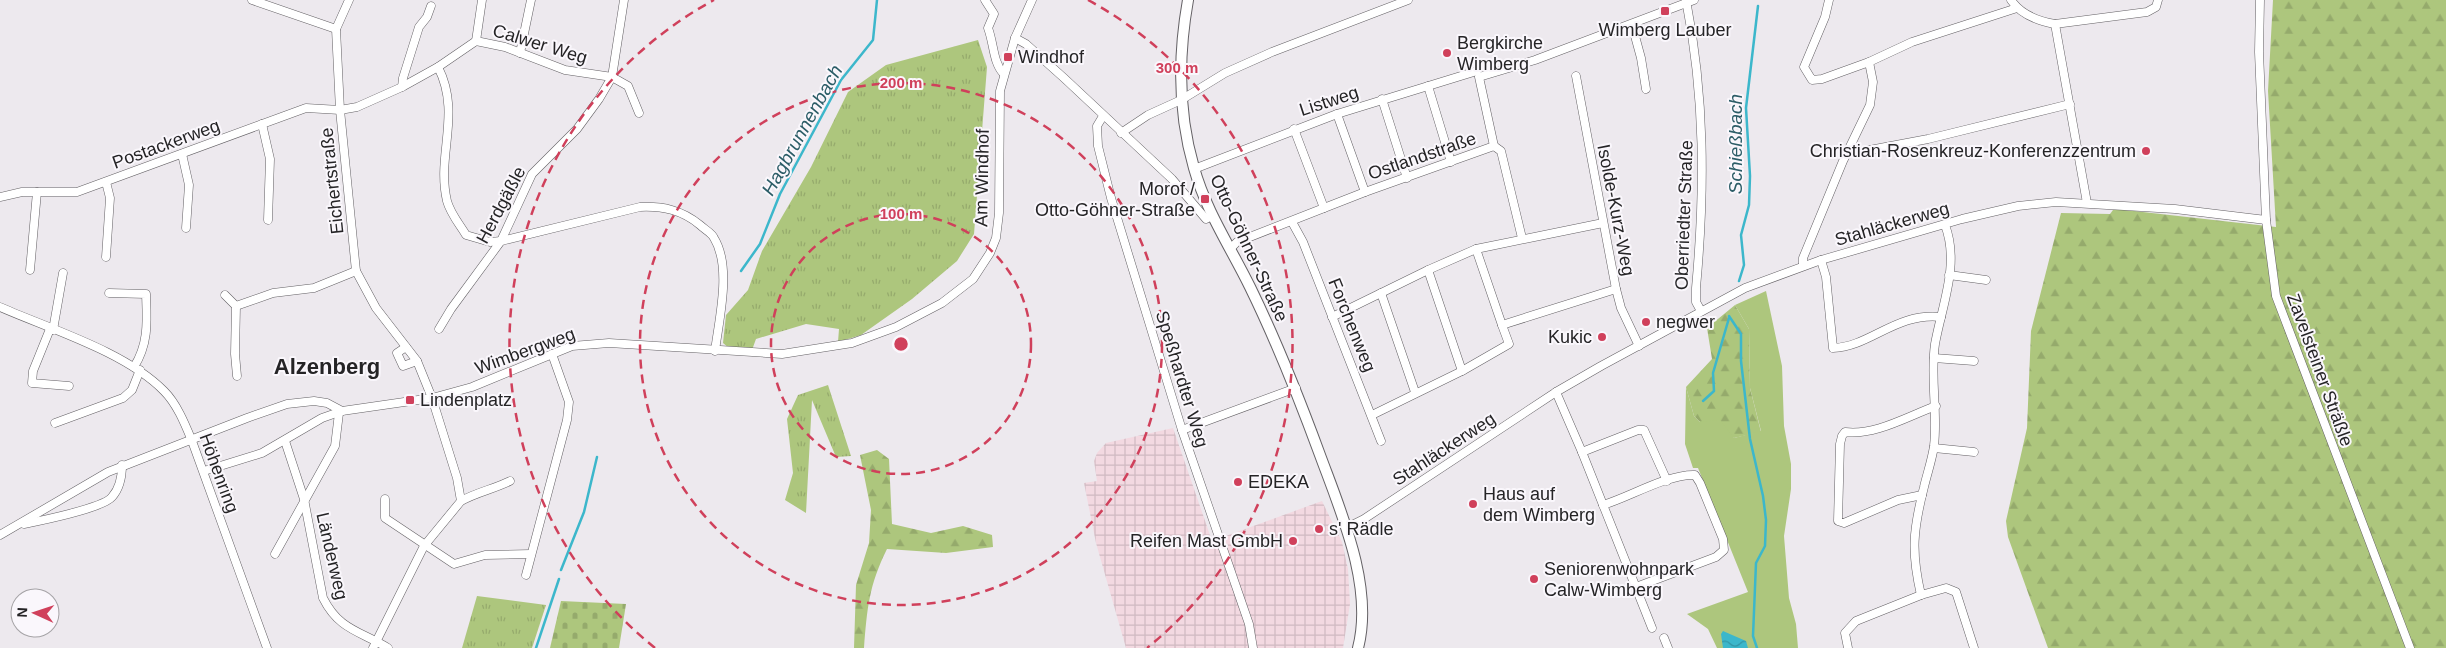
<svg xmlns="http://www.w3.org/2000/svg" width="2446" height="648" viewBox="0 0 2446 648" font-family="Arial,sans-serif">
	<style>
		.industrial { fill: url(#industrial-grid) }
		.grass { fill: url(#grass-tufts) }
		.forest { fill: url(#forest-firs) }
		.cemetery { fill: url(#cemetery-stones) }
		.park { fill: #adc67d }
		.water { fill: url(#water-waves) }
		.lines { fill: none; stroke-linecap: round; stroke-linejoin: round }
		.stream { stroke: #3cb7cb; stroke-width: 2.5 }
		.minor-casing { stroke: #636064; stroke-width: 9 }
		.tertiary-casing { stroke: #636064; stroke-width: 12 }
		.minor { stroke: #fff; stroke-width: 8 }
		.tertiary { stroke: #fff; stroke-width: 10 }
		.ring { fill: none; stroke: #d0405b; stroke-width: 2.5; stroke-dasharray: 9 6 }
		.poi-dot { fill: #d0405b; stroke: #faf7fc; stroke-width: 2 }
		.labels { text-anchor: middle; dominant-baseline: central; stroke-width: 4; stroke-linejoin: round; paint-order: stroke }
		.poi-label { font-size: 18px; fill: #252426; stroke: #faf7fc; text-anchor: start }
		.street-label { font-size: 18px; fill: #252426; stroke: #faf7fc }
		.water-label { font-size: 19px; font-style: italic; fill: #2c5d67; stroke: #faf7fc }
		.district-label { font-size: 22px; font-weight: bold; fill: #252426; stroke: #faf7fc }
		.centre { fill: #d0405b; stroke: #faf7fc; stroke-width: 2.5 }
		.ring-label { font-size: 15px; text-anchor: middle; font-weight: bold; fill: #d0405b; stroke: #faf7fc; stroke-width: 4; stroke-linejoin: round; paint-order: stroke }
	</style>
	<defs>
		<pattern id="industrial-grid" width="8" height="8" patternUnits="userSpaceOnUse" patternTransform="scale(1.25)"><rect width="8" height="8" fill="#f3d9e1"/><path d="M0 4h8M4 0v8" fill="none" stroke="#d0bac1"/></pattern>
		<pattern id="grass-tufts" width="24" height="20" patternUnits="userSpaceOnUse" patternTransform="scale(1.25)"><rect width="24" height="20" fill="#adc67d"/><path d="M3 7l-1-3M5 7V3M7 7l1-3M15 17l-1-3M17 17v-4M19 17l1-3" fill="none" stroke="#95aa6c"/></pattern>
		<pattern id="forest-firs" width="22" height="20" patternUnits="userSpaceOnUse" patternTransform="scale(1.25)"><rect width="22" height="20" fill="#adc67d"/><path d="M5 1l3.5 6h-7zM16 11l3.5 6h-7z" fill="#95aa6c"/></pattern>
		<pattern id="cemetery-stones" width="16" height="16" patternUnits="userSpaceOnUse" patternTransform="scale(1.25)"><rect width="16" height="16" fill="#adc67d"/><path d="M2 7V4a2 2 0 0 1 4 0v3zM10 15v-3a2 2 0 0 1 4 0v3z" fill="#95aa6c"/></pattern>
		<pattern id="water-waves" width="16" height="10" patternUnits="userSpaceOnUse" patternTransform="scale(1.25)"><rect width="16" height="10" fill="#3cb7cb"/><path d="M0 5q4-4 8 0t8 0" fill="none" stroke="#3295a5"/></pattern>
	</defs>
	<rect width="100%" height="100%" fill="#ede9ee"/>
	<path class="industrial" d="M1173,428L1212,541L1322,501L1342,542L1348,569L1350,604L1343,648H1126L1096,543L1084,483L1097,481L1094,461L1097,453L1106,443Z"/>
	<g class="grass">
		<path d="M978,40L987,67L974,234L957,261L912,299L861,335L838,342L839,329L806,324L756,339L752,350L729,348L723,343L726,315L748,290L762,251L811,167L848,92L886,65Z"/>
		<path d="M828,385L851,456L836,457L812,400L806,513L785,500L793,473L787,419L798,395Z"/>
		<path d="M477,596L546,605L532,648H462Z"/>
	</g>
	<g class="forest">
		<path d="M2273,0H2446V648H2048L2008,537L2006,521L2027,428L2031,331L2061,213L2110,214L2113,210H2125L2276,227L2268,91Z"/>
		<path d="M1735,305L1749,329L1750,388L1761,432L1734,438L1700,422L1694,416L1686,387L1712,359L1707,328Z"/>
		<path d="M877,450L889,459L892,524L931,533L963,526L992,535L993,547L946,553L887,549C869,585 867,609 864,648H854L856,585L869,543L871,510L860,455Z"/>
	</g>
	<path class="cemetery" d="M561,601L626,604L619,648H550Z"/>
	<path class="park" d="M1766,291L1782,366L1784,426L1791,464V489L1784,536L1789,598L1796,624L1798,648H1717L1708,629L1687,614L1748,592L1698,468H1693L1685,444L1686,387L1694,416L1700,422L1720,420L1734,438L1761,431L1750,388L1749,329L1735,305Z"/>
	<path class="water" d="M1723,631L1746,641L1748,648H1723L1721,634Z"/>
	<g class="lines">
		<g class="stream">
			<path d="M741,271L760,244L780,194L841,80L873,40L877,0"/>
			<path d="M1739,281L1744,265L1741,235L1749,205L1750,176L1746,108L1758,6"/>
			<path d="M1729,316L1741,334V361L1750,439L1763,496L1766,520L1765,546L1756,563L1753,636L1757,648"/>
			<path d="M1703,401L1714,391L1713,373L1729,318"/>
			<path d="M561,570L584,512L597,457"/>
			<path d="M536,648L559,579"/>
		</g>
		<g class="minor-casing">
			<g id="minor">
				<path d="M252,0L336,29"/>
				<path d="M349,0L336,29L340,110L356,271L376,308L417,361L432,398L457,478L461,501L424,546L373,648"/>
				<path d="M985,0L994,14L988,28C994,44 993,62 1003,73"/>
				<path d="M1686,0C1705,97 1705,190 1696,288V302L1701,311"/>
				<path d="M2011,0C2021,15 2038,21 2055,24L2087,203"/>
				<path d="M2260,0L2259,52L2266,220L2276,296L2410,648"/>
				<path d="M2055,24L2147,12L2156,7L2158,0"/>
				<path d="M1632,25L1641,58L1646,89"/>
				<path d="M1015,38L1026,44L1064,78L1172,179L1206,219L1212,216"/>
				<path d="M476,41L482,0"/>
				<path d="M520,53L531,0"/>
				<path d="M1869,62L1912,42L2017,8"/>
				<path d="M438,67C462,114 436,155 447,201C450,213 460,225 466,235L490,242L501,241L640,207C663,206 682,210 700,225C704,229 712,233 714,238C732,267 719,319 715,351"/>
				<path d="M1576,76L1616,289L1621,308L1639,346"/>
				<path d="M1428,86L1451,162"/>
				<path d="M402,87L403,78L419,27L427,17L431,6"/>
				<path d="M1382,99L1407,178"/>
				<path d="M1337,114L1365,192"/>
				<path d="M1103,116L1097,126L1098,146L1111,198L1182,430L1249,624L1253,648"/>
				<path d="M262,124L270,159L268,220"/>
				<path d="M1294,129L1324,208"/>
				<path d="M1121,133L1148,115L1181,100L1225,73L1272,52L1408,0"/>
				<path d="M1494,146L1501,151L1522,238"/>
				<path d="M1851,147L1859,152L1928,139L2070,104"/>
				<path d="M182,154L189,185L186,228"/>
				<path d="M1194,169L1337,114L1477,71"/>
				<path d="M106,182L110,198L106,257"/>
				<path d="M0,197L22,192H77L306,108L340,110L357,107L402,87L438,67L476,41L505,47L565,70L612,77L628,86L639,113"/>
				<path d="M1292,222L1303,242L1381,441"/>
				<path d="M1230,249L1237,242L1365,192L1494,146L1479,77L1535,60L1694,0"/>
				<path d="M1476,249L1502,325"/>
				<path d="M1821,260L1826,277L1833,348C1870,347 1896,312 1941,317"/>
				<path d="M1803,266V258L1843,161L1870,105L1873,82L1869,62L1822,79L1812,80L1804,67L1825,17L1829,0"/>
				<path d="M30,270L37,192"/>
				<path d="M1428,270L1462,371"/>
				<path d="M1949,275L1986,280"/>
				<path d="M109,293L146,294C147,321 149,343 134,367"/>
				<path d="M1381,293L1415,392"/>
				<path d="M225,295L236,306L235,354L237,376"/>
				<path d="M236,306L273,293L314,288L356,271"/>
				<path d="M0,307C50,329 126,352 164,391C177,404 185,424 192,441L267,648"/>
				<path d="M1332,317L1428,270L1476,249L1603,223"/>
				<path d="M50,329L33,371L32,383L69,386"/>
				<path d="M439,329L451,309L501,241L532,174L577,129L599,99L612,77L624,0"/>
				<path d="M53,330L63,273"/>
				<path d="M406,347L397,353L403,366L417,361"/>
				<path d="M1934,358L1974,361"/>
				<path d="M1556,392L1582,452L1652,628"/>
				<path d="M1372,415L1462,371L1509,344L1502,325L1616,289"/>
				<path d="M55,423L123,398L132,390L140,370"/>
				<path d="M1182,430L1296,388"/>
				<path d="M285,441L304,499L323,598C339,630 360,631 388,648"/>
				<path d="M1934,448L1974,452"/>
				<path d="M1582,452L1638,430H1644L1667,481"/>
				<path d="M204,471L262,453L322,418L342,411L432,398L472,387L572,346L609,343L782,354L852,343L896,327L942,303L973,279L990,253L996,238L999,213L1000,91L1015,38L1032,0"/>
				<path d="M1922,495L1898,500L1844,523L1838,521L1840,444L1842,436L1845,432C1875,436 1908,416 1936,406"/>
				<path d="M385,499V518L454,564L485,555L531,554"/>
				<path d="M461,501C477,492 494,489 510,481"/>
				<path d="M1603,505C1630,497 1667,474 1695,475L1700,483L1723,539L1724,550L1716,557L1636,587"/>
				<path d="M24,524C39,521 103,508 112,497C120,488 122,477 122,465"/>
				<path d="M1346,528L1364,519L1556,392L1601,366L1745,288L1821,260L1962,219L2018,206L2056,202L2175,209L2266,220"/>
				<path d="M0,535L108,472L247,418L287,404L314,401L327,403L342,411"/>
				<path d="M275,554L335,446L339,413"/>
				<path d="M526,575L567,420L569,402L552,354"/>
				<path d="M1921,595C1911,552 1913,530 1924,487C1927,474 1932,460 1934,446C1938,412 1930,378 1935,344C1942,305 1960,264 1945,225"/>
				<path d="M1664,638L1668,648"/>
				<path d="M1848,648L1845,633L1856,621L1921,595L1946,588L1956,592L1974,648"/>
			</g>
		</g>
		<g class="tertiary-casing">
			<path id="tertiary" d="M1188,0C1178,56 1178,113 1194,168C1206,211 1231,248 1250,287C1277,342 1299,398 1320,455C1341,512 1374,587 1358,648"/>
		</g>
		<use href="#minor" class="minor"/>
		<use href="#tertiary" class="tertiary"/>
	</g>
	<g class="ring">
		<circle cx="901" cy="344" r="130"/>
		<circle cx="901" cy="344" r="261"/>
		<path d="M655 648A391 391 0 0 1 714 0M1088 0A391 391 0 0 1 1147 648"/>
	</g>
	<g class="poi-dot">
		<rect x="1660" y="6" width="10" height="10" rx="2.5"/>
		<circle cx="1447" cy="53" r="5"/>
		<rect x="1003" y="52" width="10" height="10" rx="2.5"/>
		<circle cx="2146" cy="151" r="5"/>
		<rect x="1200" y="194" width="10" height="10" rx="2.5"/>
		<circle cx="1646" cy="322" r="5"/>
		<circle cx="1602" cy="337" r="5"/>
		<rect x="405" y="395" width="10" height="10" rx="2.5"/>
		<circle cx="1238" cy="482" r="5"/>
		<circle cx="1473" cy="504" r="5"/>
		<circle cx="1319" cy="529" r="5"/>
		<circle cx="1293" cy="541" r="5"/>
		<circle cx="1534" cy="579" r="5"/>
	</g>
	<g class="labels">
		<g class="poi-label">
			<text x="1665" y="30" text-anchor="middle">Wimberg Lauber</text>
			<text x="1457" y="43">Bergkirche<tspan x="1457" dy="21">Wimberg</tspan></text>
			<text x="1018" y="57">Windhof</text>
			<text x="2136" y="151" text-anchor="end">Christian-Rosenkreuz-Konferenzzentrum</text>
			<text x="1195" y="189" text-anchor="end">Morof /<tspan x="1195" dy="21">Otto-Göhner-Straße</tspan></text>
			<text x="1656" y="322">negwer</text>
			<text x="1592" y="337" text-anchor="end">Kukic</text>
			<text x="420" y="400">Lindenplatz</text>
			<text x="1248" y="482">EDEKA</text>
			<text x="1483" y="494">Haus auf<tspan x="1483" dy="21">dem Wimberg</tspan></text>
			<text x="1329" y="529">s' Rädle</text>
			<text x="1283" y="541" text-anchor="end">Reifen Mast GmbH</text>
			<text x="1544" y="569">Seniorenwohnpark<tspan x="1544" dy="21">Calw-Wimberg</tspan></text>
		</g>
		<g class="street-label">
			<text transform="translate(540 44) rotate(17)">Calwer Weg</text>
			<text transform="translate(1329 101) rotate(-18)">Listweg</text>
			<text transform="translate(166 144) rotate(-20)">Postackerweg</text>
			<text transform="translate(1422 156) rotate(-19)">Ostlandstraße</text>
			<text transform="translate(982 178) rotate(-89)">Am Windhof</text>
			<text transform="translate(332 181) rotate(-96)">Eichertstraße</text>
			<text transform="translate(501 205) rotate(-62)">Herdgäßle</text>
			<text transform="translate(1616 210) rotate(79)">Isolde-Kurz-Weg</text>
			<text transform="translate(1684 215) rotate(-88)">Oberriedter Straße</text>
			<text transform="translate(1892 224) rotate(-16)">Stahläckerweg</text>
			<text transform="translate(1249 248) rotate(65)">Otto-Göhner-Straße</text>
			<text transform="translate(1352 325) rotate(68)">Forchenweg</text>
			<text transform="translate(525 351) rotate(-20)">Wimbergweg</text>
			<text transform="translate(2320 370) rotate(70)">Zavelsteiner Sträßle</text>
			<text transform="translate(1182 379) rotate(73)">Speßhardter Weg</text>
			<text transform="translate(1444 449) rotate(-33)">Stahläckerweg</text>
			<text transform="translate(219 473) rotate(70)">Höhenring</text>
			<text transform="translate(332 556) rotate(77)">Länderweg</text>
		</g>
		<g class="water-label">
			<text transform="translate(802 130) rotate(-61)">Hagbrunnenbach</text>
			<text transform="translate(1735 144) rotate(-90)">Schießbach</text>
		</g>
		<g class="district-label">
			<text x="327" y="366">Alzenberg</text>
		</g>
	</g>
	<circle cx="901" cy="344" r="8" class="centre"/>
	<g class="ring-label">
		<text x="1177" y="73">300 m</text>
		<text x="901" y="88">200 m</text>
		<text x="901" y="219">100 m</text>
	</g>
	<g transform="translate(35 613) rotate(273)"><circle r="24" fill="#faf7fc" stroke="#a5a3a6"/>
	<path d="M0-4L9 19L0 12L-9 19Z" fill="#d0405b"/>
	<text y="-8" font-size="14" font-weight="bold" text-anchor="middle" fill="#252426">N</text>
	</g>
</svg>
